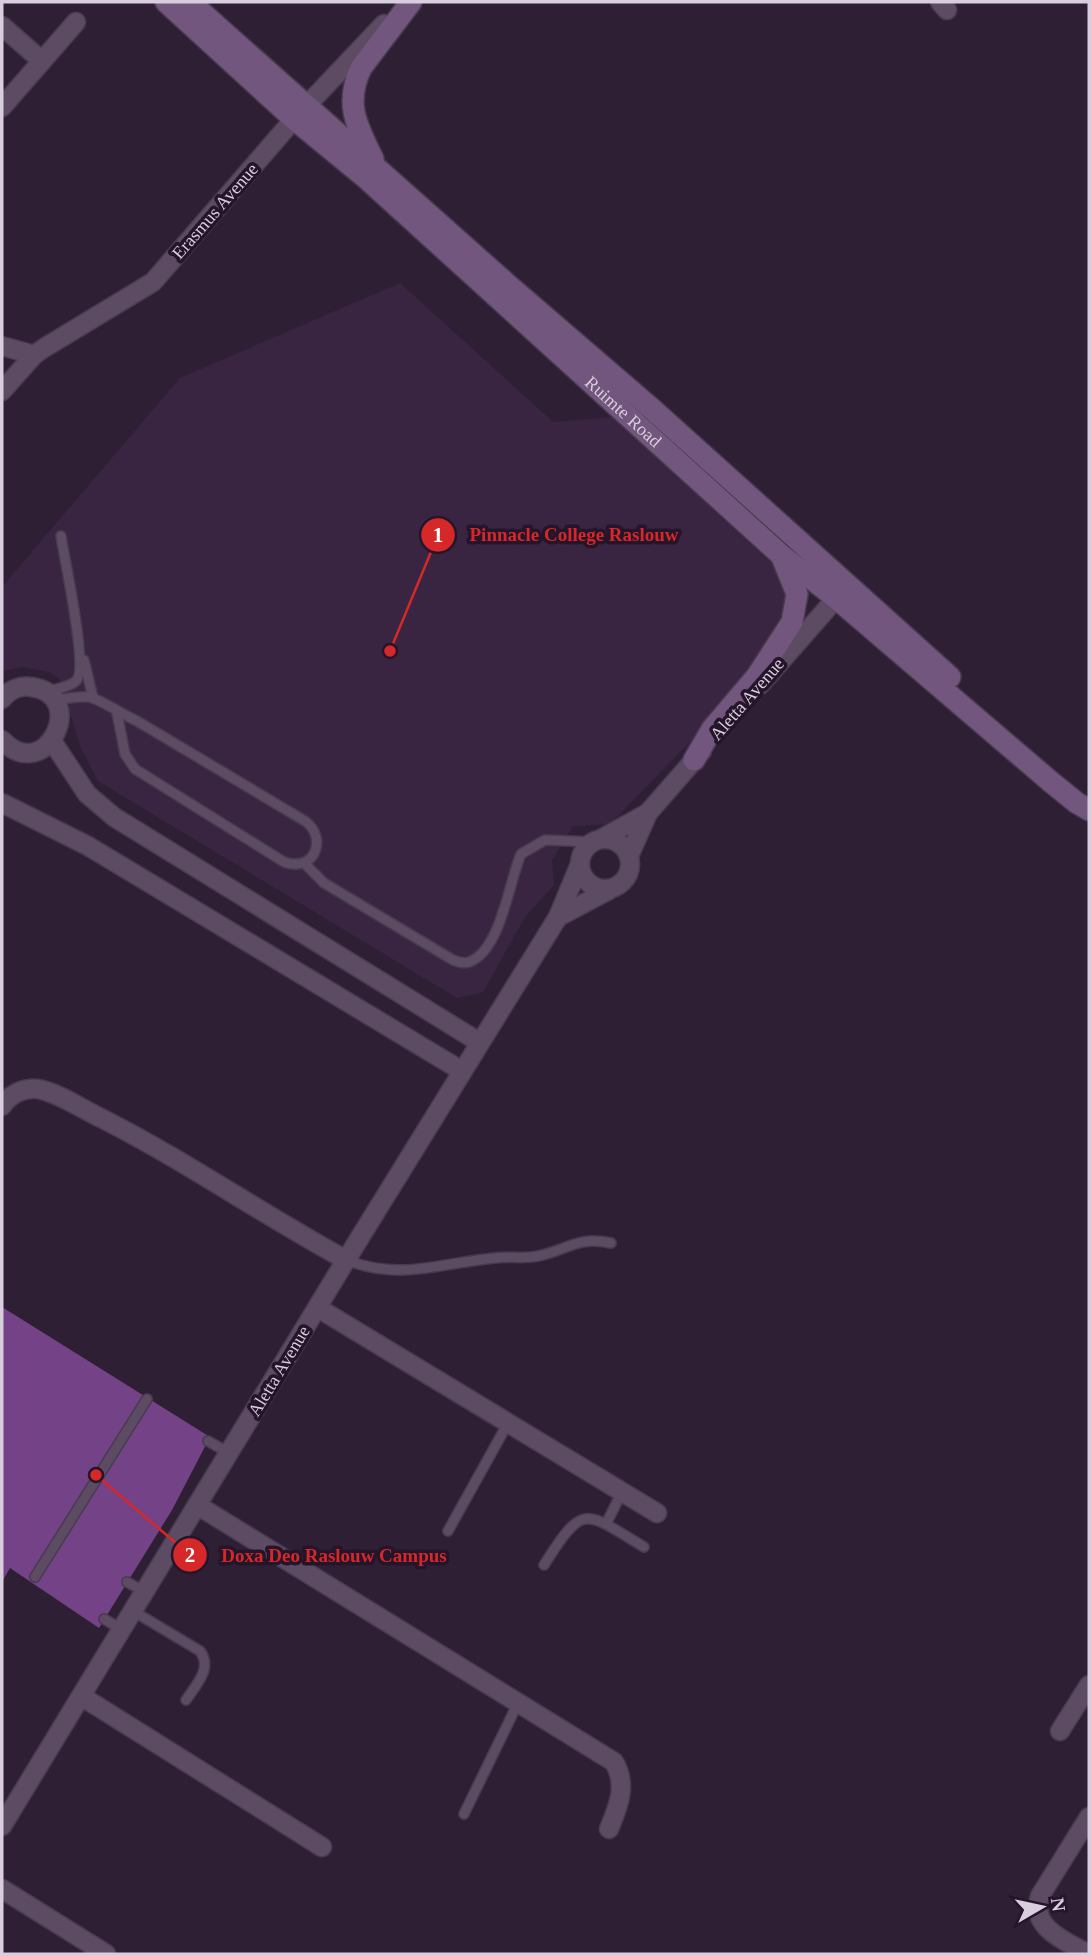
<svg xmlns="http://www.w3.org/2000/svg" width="1091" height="1956" viewBox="0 0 1091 1956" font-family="'Times New Roman',serif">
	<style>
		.built { fill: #392542 }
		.building { fill: #734287 }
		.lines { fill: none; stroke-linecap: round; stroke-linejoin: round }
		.lane-casing { stroke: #483b4e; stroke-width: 12 }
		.street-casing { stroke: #483b4e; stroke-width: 21 }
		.secondary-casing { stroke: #483b4e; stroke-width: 24 }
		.lane { stroke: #5d4b64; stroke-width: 9 }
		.street { stroke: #5d4b64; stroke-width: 18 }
		.secondary { stroke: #72567e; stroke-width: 21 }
		.labels { text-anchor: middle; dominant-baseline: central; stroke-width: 7; stroke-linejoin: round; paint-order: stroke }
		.street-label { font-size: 18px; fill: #d8cedd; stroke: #25152b }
		.leader { fill: none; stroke: #d62828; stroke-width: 2.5 }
		.callout-dot { fill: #d62828; stroke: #25152b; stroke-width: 2.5 }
		.mark-label { font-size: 21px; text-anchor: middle; font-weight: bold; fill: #fff }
		.callout-label { font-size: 19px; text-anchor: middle; font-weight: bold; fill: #d62828; stroke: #25152b; stroke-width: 7; stroke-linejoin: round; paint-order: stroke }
	</style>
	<rect width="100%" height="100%" fill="#2f1f35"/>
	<path class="built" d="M400,283L553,422L613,417L798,588L793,636L610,824L573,826L552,860L554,885L525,917L483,992L457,998L98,781L80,746L60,679L49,672L23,667L2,671V587L180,378Z"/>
	<path class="building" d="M2,1307L210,1437L172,1510L99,1628L10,1568L2,1582Z"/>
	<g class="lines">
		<g class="lane-casing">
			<g id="lane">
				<path d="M84,660L93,698"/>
				<path d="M46,692C55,689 70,687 76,681C89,669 64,558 61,536"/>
				<path d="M54,700C65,699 78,696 89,697C102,700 123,715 137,721L305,821C328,838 315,873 284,862L135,769L125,754L117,713"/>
				<path d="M304,863L324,883L453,960C458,962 464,964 469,962C501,951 509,881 521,854L545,840L593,842"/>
				<path d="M346,1260C402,1281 439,1263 495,1258C509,1256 524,1259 538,1256C569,1250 575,1236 611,1243"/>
				<path d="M208,1441L229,1453"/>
				<path d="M606,1524L622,1492"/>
				<path d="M448,1531L508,1423"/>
				<path d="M544,1565C584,1502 584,1511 644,1547"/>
				<path d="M35,1577L147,1399"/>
				<path d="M127,1582L145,1592"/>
				<path d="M133,1611L200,1651C213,1668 196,1685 186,1700"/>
				<path d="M104,1619L121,1629"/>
				<path d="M464,1814L518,1703"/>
			</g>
		</g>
		<g class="street-casing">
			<g id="street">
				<path d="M940,2L947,10"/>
				<path d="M2,26L42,61"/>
				<path d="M2,107L76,22"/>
				<path d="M2,346L34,355"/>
				<path d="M2,391L34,355L44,348L153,282L294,119L384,24"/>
				<path d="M760,685L845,588"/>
				<path d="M2,699C9,690 20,685 31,687C90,694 46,787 2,740"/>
				<path d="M52,741L87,794L114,817L479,1042"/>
				<path d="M2,803L88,846L462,1071"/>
				<circle cx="605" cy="864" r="25"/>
				<path d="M601,839L648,813"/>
				<path d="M629,856L648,813L702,751"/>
				<path d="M558,917L609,890"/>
				<path d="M2,1106C10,1094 24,1087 38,1089C57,1092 84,1110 101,1118C186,1161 263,1215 346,1260"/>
				<path d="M318,1308L657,1513"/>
				<path d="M197,1505L614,1762C628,1785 618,1807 609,1829"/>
				<path d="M81,1696L322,1847"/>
				<path d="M1060,1731L1089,1685"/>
				<path d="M2,1826L346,1260L558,917L580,864"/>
				<path d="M2,1889L106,1954"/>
				<path d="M1088,1954C1066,1941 1029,1928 1040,1896L1089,1817"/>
			</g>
		</g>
		<g class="secondary-casing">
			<g id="secondary">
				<path id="s1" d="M166,2L294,119L367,179L781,555L836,598L1051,782L1077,803L1089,810"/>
				<path d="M190,2L507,284L651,408L950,677"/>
				<path d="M373,159C357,126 344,104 361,68L411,2"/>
				<path d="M694,760L712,729L757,676L792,622L797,594L782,557"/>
			</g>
		</g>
		<use href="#lane" class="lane"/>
		<use href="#street" class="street"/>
		<use href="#secondary" class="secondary"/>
	</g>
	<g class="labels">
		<g class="street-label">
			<text transform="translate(215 211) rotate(-49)">Erasmus Avenue</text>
			<text stroke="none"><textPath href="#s1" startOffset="614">Ruimte Road</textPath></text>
			<text transform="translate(747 699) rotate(-49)">Aletta Avenue</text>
			<text transform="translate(279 1371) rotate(-59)">Aletta Avenue</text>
		</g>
	</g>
	<path class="leader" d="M390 651L438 535M96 1475L190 1555"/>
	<g class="callout-dot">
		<circle cx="390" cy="651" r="7"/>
		<circle cx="96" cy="1475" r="7"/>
		<circle cx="438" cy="535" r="18"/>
		<circle cx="190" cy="1555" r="18"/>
	</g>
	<g class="mark-label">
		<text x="438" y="542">1</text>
		<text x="190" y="1562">2</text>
	</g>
	<g class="callout-label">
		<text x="574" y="541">Pinnacle College Raslouw</text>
		<text x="334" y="1562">Doxa Deo Raslouw Campus</text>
	</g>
	<rect width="1091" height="1956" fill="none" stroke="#d8cedd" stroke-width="7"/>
	<g transform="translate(1042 1907) rotate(81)" stroke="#25152b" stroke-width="5" paint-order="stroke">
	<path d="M0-5L12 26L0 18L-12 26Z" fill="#d8cedd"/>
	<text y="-10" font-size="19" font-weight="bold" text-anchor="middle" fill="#d8cedd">N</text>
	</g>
</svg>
